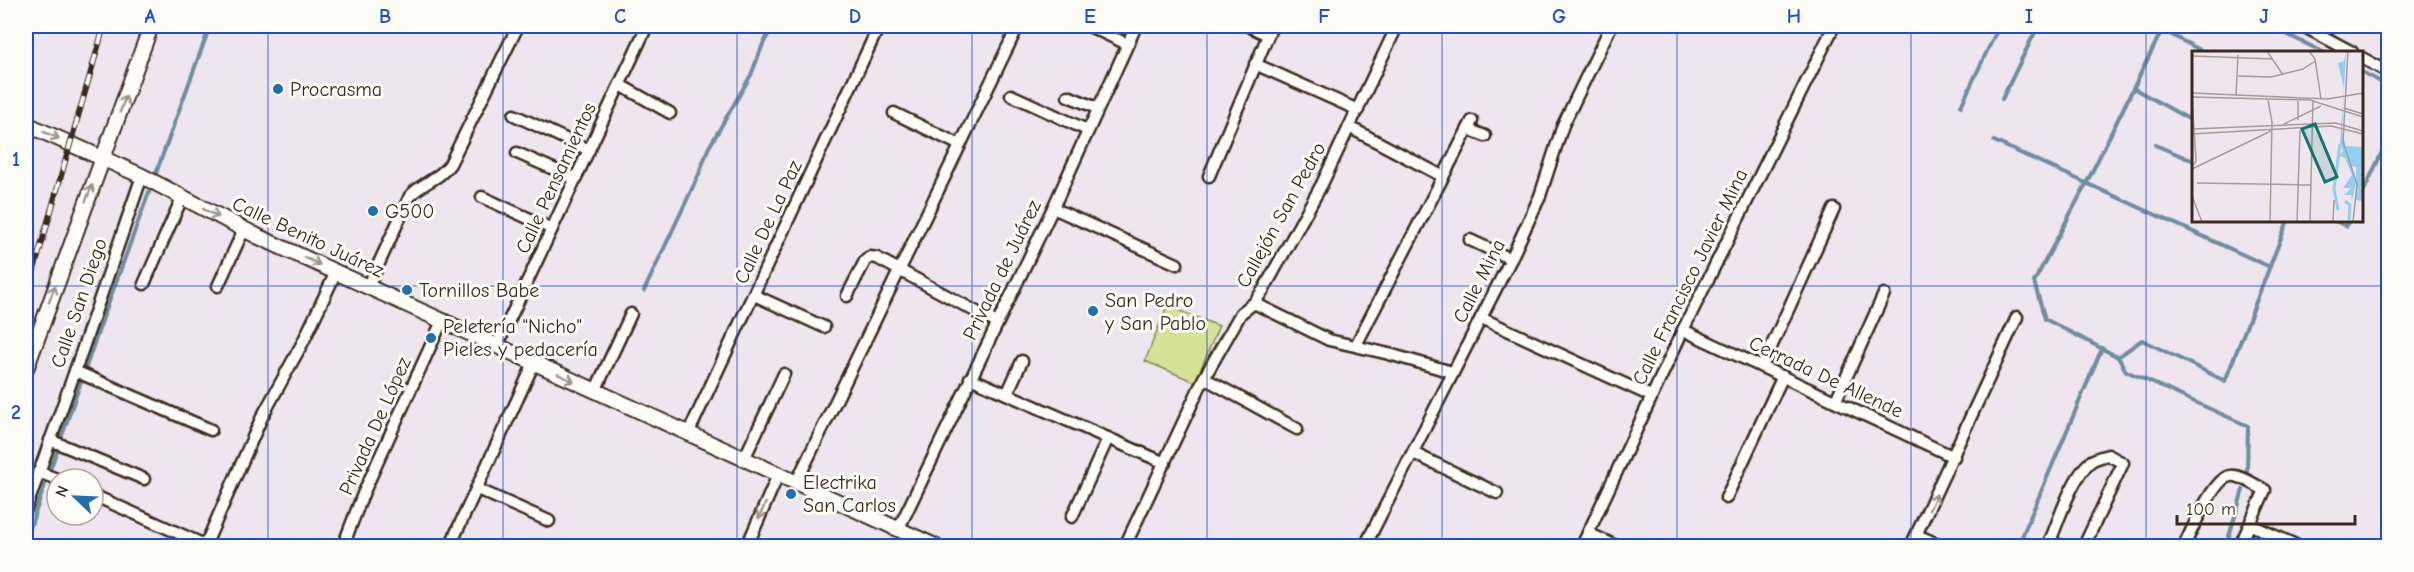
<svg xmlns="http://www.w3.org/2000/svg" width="2414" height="572" viewBox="0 0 2414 572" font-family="'Comic Neue',sans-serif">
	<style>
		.green { fill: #d6e295; stroke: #88865a; stroke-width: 1.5 }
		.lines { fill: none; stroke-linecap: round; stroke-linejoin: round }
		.stream { stroke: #6e8d9d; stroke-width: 4 }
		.street-casing { stroke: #3b2a1e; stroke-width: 15 }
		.secondary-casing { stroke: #3b2a1e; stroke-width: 18 }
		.street { stroke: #fdfcf7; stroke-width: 10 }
		.secondary { stroke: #fdfcf7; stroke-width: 14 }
		.rail-casing { stroke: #3b2a1e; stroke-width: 6 }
		.rail { stroke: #fdfcf7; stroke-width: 4; stroke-dasharray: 11; stroke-linecap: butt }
		.oneway { stroke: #9c938a }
		.grid { fill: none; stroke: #1d4ed8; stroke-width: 1.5; stroke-opacity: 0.55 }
		.poi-dot { fill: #1f6fb2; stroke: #fdfcf7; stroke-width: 2 }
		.labels { text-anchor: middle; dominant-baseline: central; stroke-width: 6; stroke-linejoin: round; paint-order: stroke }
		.poi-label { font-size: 20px; fill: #3b2a1e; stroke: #fdfcf7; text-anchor: start }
		.street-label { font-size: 20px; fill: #3b2a1e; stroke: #fdfcf7 }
		.inset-river { fill: none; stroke: #90cff1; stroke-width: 3 }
		.inset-road { fill: none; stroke: #a79a9b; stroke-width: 1.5 }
		.view { fill: #0f766e; fill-opacity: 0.15; stroke: #0f766e; stroke-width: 3 }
		.inset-edge { fill: none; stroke: #3b2a1e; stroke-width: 3 }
		.neatline { fill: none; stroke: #1d4ed8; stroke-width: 2 }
		.grid-label { font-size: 20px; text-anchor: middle; font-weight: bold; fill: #1d4ed8 }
	</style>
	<rect width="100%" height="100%" fill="#efe5ef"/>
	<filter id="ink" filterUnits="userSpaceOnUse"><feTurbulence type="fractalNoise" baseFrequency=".0167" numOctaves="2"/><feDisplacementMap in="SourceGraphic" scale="12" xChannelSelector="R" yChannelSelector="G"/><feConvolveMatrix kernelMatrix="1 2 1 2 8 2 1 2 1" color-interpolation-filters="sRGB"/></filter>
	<g filter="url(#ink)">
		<path class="green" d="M1167,306L1219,326L1195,382L1145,361Z"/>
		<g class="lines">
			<g class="stream">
				<path d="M2164,26L2086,184L2034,282L2045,319L2118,357L2126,371L2248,426L2247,472"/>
				<path d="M2270,26L2323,52"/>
				<path d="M2162,30L2204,52"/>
				<path d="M2362,72L2388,86"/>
				<path d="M2133,88L2194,122"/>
				<path d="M2002,99L2038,26"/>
				<path d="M1961,106L1999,26"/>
				<path d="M1994,141L2270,267"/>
				<path d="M2155,145L2194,161"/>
				<path d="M2362,195L2388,139"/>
				<path d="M2333,220L2346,226L2349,220"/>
				<path d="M644,291L699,174L708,149L751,75L763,44L773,26"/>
				<path d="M2118,357L2142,340L2225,381L2288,220"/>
				<path d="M26,539L105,312L210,26"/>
				<path d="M2018,546L2102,348"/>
				<path d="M2226,546L2243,490"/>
			</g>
			<g class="street-casing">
				<g id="street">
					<path d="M1089,26L1127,44"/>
					<path d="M1248,26L1268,35"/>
					<path d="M2303,26L2352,52"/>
					<path d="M2362,58L2388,72"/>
					<path d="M1255,64L1358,110"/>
					<path d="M620,85L670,113"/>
					<path d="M1011,95L1087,130"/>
					<path d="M1068,96L1097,108"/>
					<path d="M894,113L960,145"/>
					<path d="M514,115L589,150"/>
					<path d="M1349,127L1442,176"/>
					<path d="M1468,129L1485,136"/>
					<path d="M517,153L576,179"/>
					<path d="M1209,176L1272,26"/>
					<path d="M482,197L552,229"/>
					<path d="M1053,208L1177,264"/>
					<path d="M1470,240L1511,259"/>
					<path d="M144,284L182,198"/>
					<path d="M218,286L244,229"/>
					<path d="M368,287L410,196C421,183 440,179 450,164L518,26"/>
					<path d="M754,295L824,327"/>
					<path d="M847,296L865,261L870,257L877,258L997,323"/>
					<path d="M1254,303L1329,340L1389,354L1452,372"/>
					<path d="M1481,318L1651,396"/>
					<path d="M1683,330L1954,457"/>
					<path d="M1356,345L1472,121"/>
					<path d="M497,346L647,26"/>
					<path d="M1762,367L1834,209"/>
					<path d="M75,371L211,430"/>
					<path d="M970,378L1165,463"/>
					<path d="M1204,378L1297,429"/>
					<path d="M595,391L631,314"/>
					<path d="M1007,394L1022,361"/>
					<path d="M1836,400L1884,294"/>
					<path d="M688,434L879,26"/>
					<path d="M50,440L144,479"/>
					<path d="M1413,453L1497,493"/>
					<path d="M744,459L784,374"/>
					<path d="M38,472L57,479"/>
					<path d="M796,483L1018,26"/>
					<path d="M477,489L549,521"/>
					<path d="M93,495L205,545"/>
					<path d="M1726,498L1783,376"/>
					<path d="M26,509L75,371L142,176"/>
					<path d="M1072,517L1108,438"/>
					<path d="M2251,525L2298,546"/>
					<path d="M898,530L1053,208L1136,26"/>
					<path d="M1588,533L1616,546"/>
					<path d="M1917,535L1942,546"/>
					<path d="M2050,542L2062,546"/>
					<path d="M205,546L262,417L303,342L336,272"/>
					<path d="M343,546L363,494L442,321"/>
					<path d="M450,546L534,363"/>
					<path d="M747,546L778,475"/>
					<path d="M1125,546L1204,378L1241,313L1254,303L1264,289L1322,184L1397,26"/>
					<path d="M1365,546L1511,259L1540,196L1563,125L1611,26"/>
					<path d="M1582,546L1683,330L1834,26"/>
					<path d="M1911,546L2017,317"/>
					<path d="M2048,546C2058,523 2071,479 2090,462C2095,458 2101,457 2108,455L2123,463L2084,546"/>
					<path d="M2184,546C2191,532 2213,479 2230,476C2240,474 2256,486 2265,490L2240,546"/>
				</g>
			</g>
			<g class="secondary-casing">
				<g id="secondary">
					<path d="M26,124L142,176L259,237L935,546"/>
					<path d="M26,369L151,26"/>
				</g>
			</g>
			<use href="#street" class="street"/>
			<use href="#secondary" class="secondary"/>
			<g class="rail-casing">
				<path id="rail" d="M26,298L104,26"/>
			</g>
			<use href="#rail" class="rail"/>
		</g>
		<defs><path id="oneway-shaft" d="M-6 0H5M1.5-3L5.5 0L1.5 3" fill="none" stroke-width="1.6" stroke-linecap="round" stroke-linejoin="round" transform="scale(1.5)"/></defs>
		<g class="oneway">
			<use href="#oneway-shaft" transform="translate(123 104) rotate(-70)"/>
			<use href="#oneway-shaft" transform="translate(51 135) rotate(24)"/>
			<use href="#oneway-shaft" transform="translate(89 193) rotate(-68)"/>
			<use href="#oneway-shaft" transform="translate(211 213) rotate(27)"/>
			<use href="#oneway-shaft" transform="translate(312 261) rotate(25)"/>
			<use href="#oneway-shaft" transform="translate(52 294) rotate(-70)"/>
			<use href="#oneway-shaft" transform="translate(566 378) rotate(25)"/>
			<use href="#oneway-shaft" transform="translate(1933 502) rotate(-64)"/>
			<use href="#oneway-shaft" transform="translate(762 511) rotate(114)"/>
		</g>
	</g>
	<path class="grid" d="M268,26V546M503,26V546M737,26V546M972,26V546M1207,26V546M1442,26V546M1677,26V546M1911,26V546M2146,26V546M26,286H2388"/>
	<g class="poi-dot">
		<circle cx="278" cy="89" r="6"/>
		<circle cx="373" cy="211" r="6"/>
		<circle cx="407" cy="290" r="6"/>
		<circle cx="1093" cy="311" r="6"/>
		<circle cx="431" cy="338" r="6"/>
		<circle cx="791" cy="494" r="6"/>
	</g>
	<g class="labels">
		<g class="poi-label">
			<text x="290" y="89">Procrasma</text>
			<text x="385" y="211">G500</text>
			<text x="419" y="290">Tornillos Babe</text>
			<text x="1105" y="300">San Pedro<tspan x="1105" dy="23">y San Pablo</tspan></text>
			<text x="443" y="326">Peletería "Nicho"<tspan x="443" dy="23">Pieles y pedacería</tspan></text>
			<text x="803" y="482">Electrika<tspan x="803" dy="23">San Carlos</tspan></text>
		</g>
		<g class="street-label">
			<text transform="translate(556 178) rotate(-65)">Calle Pensamientos</text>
			<text transform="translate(1281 215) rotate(-61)">Callejón San Pedro</text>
			<text transform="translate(768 222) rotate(-65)">Calle De La Paz</text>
			<text transform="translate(308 237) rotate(25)">Calle Benito Juárez</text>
			<text transform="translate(1002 270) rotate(-64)">Privada de Juárez</text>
			<text transform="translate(1690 277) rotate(-64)">Calle Francisco Javier Mina</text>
			<text transform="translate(1479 281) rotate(-63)">Calle Mina</text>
			<text transform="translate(79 303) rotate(-71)">Calle San Diego</text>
			<text transform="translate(1826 377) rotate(25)">Cerrada De Allende</text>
			<text transform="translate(375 426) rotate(-66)">Privada De López</text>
		</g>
	</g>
	<g transform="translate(2192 51)">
		<rect width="171" height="171" fill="#efe5ef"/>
		<path d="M154,0L150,80L164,132L160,149L159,144H152L159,137H151L160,124L153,107L147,105L151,100L148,92L152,38L146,12L152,10ZM152,95L171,96V150L164,149V116L159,115Z" fill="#90cff1"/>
		<path class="inset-river" d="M153,150L158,154L157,169M146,159L142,138L148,93"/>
		<path class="inset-road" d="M75,0L91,24M117,0L123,8L129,48M156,0L151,91L165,133L161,171M0,5L80,8M46,25L79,26L111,18L123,10M0,42L136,48L171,42M44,44L46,4M0,46L4,110L0,116M0,46L118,49L171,66M76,49L80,71L78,171M152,57L171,63M106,69V50M92,73L129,55M0,78L144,72L171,80M0,83L139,75L171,83M0,118L79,80M5,132L119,134M0,145L10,171M105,171L108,79M118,171L121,49M141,171L142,149"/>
		<path class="view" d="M123,73L145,126L133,131L110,78Z"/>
		<rect width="171" height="171" class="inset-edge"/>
	</g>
	<rect width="2414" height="572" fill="none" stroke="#fdfcf7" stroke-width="66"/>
	<g transform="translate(75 497) rotate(293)"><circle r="28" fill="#fdfcf7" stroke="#afa8a0" stroke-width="1.5"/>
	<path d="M0-4.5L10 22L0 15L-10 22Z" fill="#1f6fb2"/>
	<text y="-9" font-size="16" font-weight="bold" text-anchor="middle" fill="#3b2a1e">N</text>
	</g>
	<path d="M2177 515v9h178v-9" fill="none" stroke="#3b2a1e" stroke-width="3"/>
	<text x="2186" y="515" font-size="18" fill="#3b2a1e" stroke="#fdfcf7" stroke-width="4.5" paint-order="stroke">100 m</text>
	<rect x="33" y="33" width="2348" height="506" class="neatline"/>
	<g class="grid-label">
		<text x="150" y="23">A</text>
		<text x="385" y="23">B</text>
		<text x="620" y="23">C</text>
		<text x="855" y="23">D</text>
		<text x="1090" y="23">E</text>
		<text x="1324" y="23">F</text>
		<text x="1559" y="23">G</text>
		<text x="1794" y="23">H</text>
		<text x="2029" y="23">I</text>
		<text x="2264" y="23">J</text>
		<text x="16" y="166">1</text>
		<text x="16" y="419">2</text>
	</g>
</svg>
